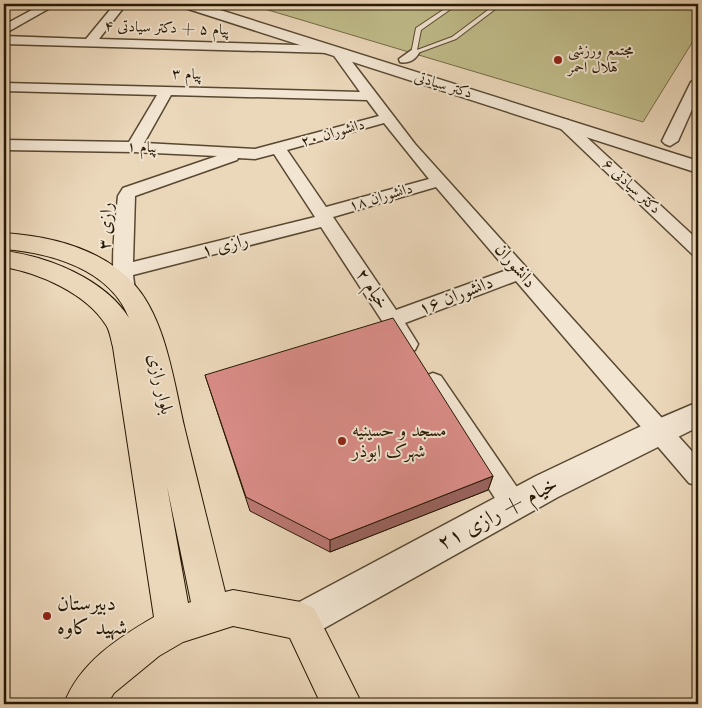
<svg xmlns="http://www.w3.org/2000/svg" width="702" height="708" viewBox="0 0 702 708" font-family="'Old Standard TT',Amiri,serif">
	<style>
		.green { fill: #c0bc8a; stroke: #746a46 }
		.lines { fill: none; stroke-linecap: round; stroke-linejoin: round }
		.service-casing { stroke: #584831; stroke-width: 2 }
		.minor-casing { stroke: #584831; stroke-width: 3 }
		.tertiary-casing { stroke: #584831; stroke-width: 3 }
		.primary-casing { stroke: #271803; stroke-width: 2 }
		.service { fill: #f2e5d2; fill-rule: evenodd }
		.minor { fill: #f2e5d2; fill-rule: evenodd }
		.tertiary { fill: #f2e5d2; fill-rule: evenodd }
		.primary { fill: #ebd7ba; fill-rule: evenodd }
		.wall { fill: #bb7874; stroke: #271803 }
		.shaded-wall { fill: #98625e; stroke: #271803 }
		.building { fill: #d98c87; stroke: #271803 }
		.poi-dot { fill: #8f2418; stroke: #f2e5d2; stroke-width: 2 }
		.labels { text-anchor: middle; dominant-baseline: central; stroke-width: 4; stroke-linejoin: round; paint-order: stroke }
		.far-street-label { font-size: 15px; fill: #271803; stroke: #f2e5d2 }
		.far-poi-label { font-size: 15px; fill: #271803; stroke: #f2e5d2; text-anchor: start }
		.street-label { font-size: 18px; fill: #271803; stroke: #f2e5d2 }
		.poi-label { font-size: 18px; fill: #271803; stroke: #f2e5d2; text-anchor: start }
		.near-street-label { font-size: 21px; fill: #271803; stroke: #f2e5d2 }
		.near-poi-label { font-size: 21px; fill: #271803; stroke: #f2e5d2; text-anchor: start }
	</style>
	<rect width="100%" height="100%" fill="#ebd7ba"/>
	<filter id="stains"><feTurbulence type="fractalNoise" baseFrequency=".004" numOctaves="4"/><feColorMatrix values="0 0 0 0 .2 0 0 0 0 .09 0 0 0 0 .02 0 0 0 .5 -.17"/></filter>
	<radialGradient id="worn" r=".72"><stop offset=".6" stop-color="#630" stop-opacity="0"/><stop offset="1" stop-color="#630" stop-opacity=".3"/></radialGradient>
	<path class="green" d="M248,4H698V33L643,122Z"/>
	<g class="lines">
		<g class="service-casing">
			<path id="service" d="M452,4H458L421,30L417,50L452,37L496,4H502L456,39L415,54H411L416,28Z"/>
		</g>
		<g class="minor-casing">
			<g id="minor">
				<path d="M43,4H57L4,34V25Z"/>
				<path d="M119,4L124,7L99,39L329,46L343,50L415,144L698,458V486L689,483L516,281L405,323L418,344L415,350L408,352L401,350L321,227L133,275L135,291L132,296L125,298L118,296C108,279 116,218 118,196L123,188L217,156L134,152L4,150V140L129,142L157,95L4,91V83L360,92L332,53L4,44V36L86,39L114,5ZM171,95L367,100L379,116L255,149L144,143ZM384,123L429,179L326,207L287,150ZM274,154L315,217L133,262L135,196L237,160L238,158L255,159ZM436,187L507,270L396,310L333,217Z"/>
				<path d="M413,49L418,50L419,53C415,60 408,64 400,62L399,59Z"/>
				<path d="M698,78V96L678,141L670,146L665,144L662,141L691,82Z"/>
				<path d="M563,119L568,120L698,240V256L692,254L558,126L556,123L558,120Z"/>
				<path d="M433,373L441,376L523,496L527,505L523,514L514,517L505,514L425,388L422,382L425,376Z"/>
			</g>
		</g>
		<g class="tertiary-casing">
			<g id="tertiary">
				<path d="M180,4H201L698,161V173L182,7Z"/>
				<path d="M698,402V427L558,497L314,634L301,639L288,634L283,621L288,608L536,476L637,428Z"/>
			</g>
		</g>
		<g class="primary-casing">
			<path id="primary" d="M4,233C49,236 100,248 132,282C166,317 174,384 185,430C198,484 212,538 225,592L233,590L301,602L314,608L362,704H321L290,638L233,626L183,642L159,656L114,693L107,704H64C79,663 118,638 154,617L113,347C111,340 110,331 106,325C86,293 39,273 4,267V251C47,256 105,279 129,318C110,269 51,253 4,249ZM167,486L191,602L188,603Z"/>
		</g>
		<use href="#service" class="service"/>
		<use href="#minor" class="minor"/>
		<use href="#tertiary" class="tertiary"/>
		<use href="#primary" class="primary"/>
	</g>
	<path class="wall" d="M205,375L493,476L488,490L330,552L250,511Z"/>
	<path class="shaded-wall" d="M493,476L488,490L330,552V540Z"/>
	<path class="building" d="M393,318L493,476L330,540L246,497L205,375Z"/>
	<g class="poi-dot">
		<circle cx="558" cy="60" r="5"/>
		<circle cx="342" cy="441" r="5"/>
		<circle cx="47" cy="616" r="5"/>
	</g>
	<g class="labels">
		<g class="far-street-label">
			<text transform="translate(167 29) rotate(2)">پیام ۵ + دکتر سیادتی ۴</text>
			<text transform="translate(187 75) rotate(2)">پیام ۳</text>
			<text transform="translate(443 86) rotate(17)">دکتر سیادتی</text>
			<text transform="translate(333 134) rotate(-16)">دانشوران ۲۰</text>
			<text transform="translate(142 148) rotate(3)">پیام ۱</text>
			<text transform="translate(631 187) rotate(43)">دکتر سیادتی ۶</text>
			<text transform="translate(381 198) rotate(-16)">دانشوران ۱۸</text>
		</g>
		<g class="far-poi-label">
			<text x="568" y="51">مجتمع ورزشی<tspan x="568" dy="17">هلال احمر</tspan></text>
		</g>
		<g class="street-label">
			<text transform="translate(106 226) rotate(-87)">رازی ۳</text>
			<text transform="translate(225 246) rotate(-14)">رازی ۱</text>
			<text transform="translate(515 266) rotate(49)">دانشوران</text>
			<text transform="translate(372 289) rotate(57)">خیام ۲</text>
			<text transform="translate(456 296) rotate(-21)">دانشوران ۱۶</text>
			<text transform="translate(160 384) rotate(77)">بلوار رازی</text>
		</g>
		<g class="poi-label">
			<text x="352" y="431">مسجد و حسینیه<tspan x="352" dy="21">شهرک ابوذر</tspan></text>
		</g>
		<g class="near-street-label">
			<text transform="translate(498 514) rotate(-28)">خیام + رازی ۲۱</text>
		</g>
		<g class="near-poi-label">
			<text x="57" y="604">دبیرستان<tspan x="57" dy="24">شهید کاوه</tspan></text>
		</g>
	</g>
	<rect width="702" height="708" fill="none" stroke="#ebd7ba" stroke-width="20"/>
	<rect x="5" y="5" width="692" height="698" fill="none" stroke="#271803" stroke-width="2.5"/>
	<rect x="10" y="10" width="682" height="688" fill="none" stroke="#271803"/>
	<rect width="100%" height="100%" filter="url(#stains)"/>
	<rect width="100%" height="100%" fill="url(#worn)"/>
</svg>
